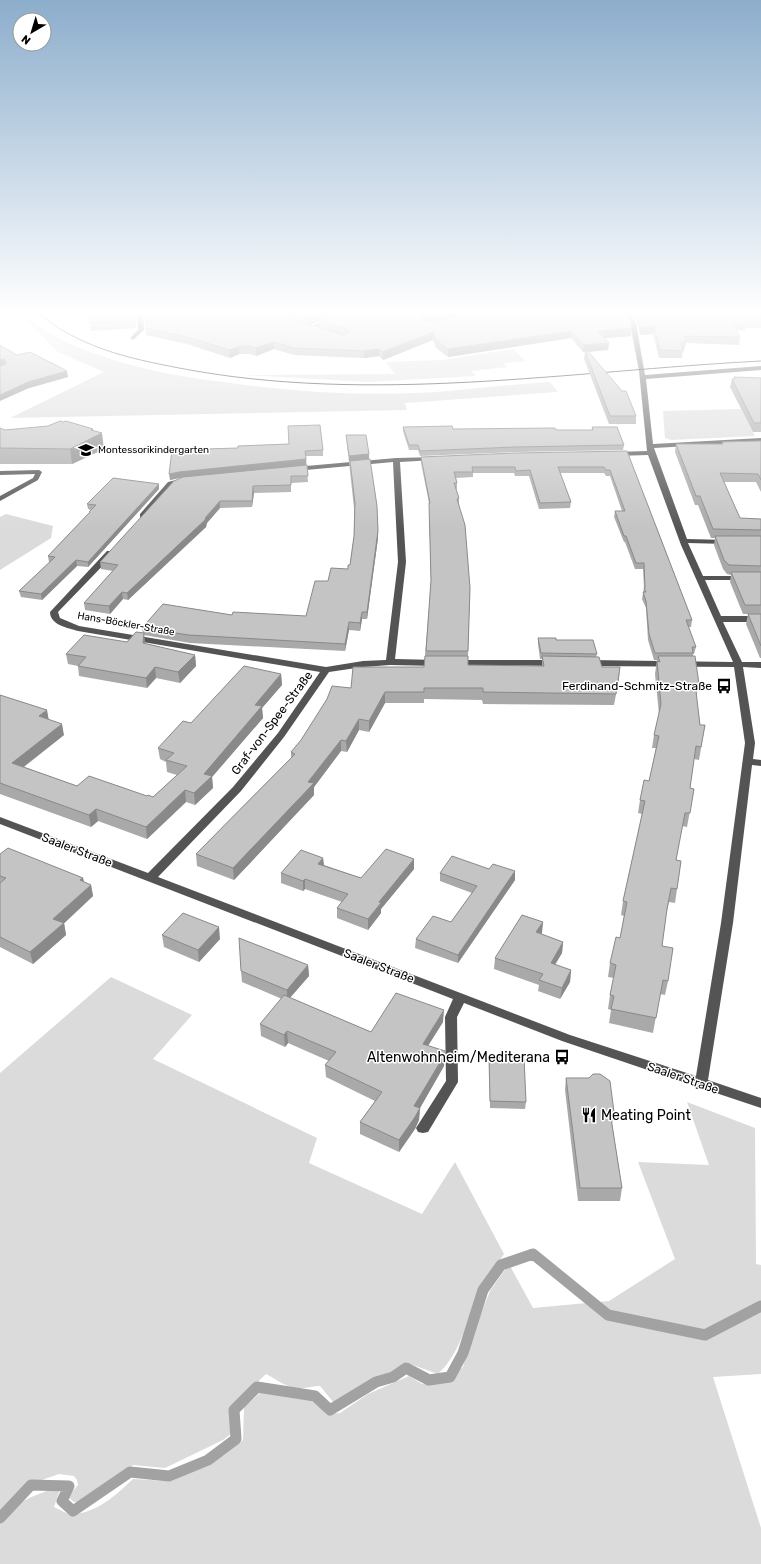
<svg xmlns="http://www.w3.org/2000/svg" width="761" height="1564" viewBox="0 0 761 1564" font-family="Rubik,sans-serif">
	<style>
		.green { fill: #dbdbdb }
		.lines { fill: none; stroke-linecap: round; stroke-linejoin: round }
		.stream { stroke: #a2a2a2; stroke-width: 11 }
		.minor { fill: #545454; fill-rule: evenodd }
		.tram { stroke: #000; stroke-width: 1 }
		.wall { fill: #a9a9a9; fill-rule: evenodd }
		.shaded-wall { fill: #898989 }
		.building { fill: #c4c4c4; stroke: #898989 }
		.labels { text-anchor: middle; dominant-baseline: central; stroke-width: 3; stroke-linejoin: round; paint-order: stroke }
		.far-poi-label { font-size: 10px; fill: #000; stroke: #fff; text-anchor: start }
		.far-street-label { font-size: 10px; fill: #000; stroke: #fff }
		.poi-label { font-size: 12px; fill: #000; stroke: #fff; text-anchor: end }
		.street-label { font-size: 12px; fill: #000; stroke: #fff }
		.near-poi-label { font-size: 14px; fill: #000; stroke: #fff; text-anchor: end }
	</style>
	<rect width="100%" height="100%" fill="#fff"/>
	<g class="green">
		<path d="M17,311H24C42,335 77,347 105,357C146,371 188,378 231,383C299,393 368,396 436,392C474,389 512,384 550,382L558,392L405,403L407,410L10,418L104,372L58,352Z"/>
		<path d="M513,349L526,361L504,363L507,367L471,371L476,376L368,382L245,375L395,374L386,362L442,360Z"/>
		<path d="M741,409L755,436L671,440L665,438L663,411Z"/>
		<path d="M6,514L53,526L51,538L0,570V517Z"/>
		<path d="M111,977L192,1015L153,1059L317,1138L309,1163L422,1214L455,1162L504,1254C497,1265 488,1275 483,1286C467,1315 463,1351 438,1374L410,1364L367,1383L334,1403L320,1386C313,1386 305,1389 298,1388C287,1388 276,1379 266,1374L238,1401L232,1433L223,1440L165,1468L133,1465L89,1502H74L68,1497L78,1485L77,1480L74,1476L59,1474L24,1486L0,1511V1073Z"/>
		<path d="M687,1102L755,1128L756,1264L761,1265V1374L713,1377L761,1528V1564H0V1520L4,1519C17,1499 40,1494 61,1486L54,1507C59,1509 66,1514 71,1514C96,1514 116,1495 133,1479L167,1481L191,1471L201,1463L224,1455L243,1440L244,1407L267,1387C285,1395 295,1401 316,1399L326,1414L340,1413L368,1394L409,1376L422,1384L443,1382L463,1367L469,1344L490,1291L509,1264L533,1308L609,1301L675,1259L638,1162L709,1165Z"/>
	</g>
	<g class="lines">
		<path class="stream" d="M0,1518L31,1485L69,1486L62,1501L73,1511L130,1472L169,1476L208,1460L236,1439L234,1410L257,1387L315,1396L330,1410L376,1382L393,1377L406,1368L429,1380L450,1377L463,1353L483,1290L501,1265L533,1254L608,1315L705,1335L761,1306"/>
		<g class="minor">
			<path d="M137,311H143L144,330L133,340L130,338L138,330Z"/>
			<path d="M348,311H356L310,330L305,329Z"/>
			<path d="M457,311H464L477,321L473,324H469L470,321Z"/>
			<path d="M624,311H630L636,323L645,375L761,366V370L646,379L653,444L761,438V442L654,448L687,539L727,540L731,542L727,544L688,543L703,576H761V580H705L721,616H761V622H723L742,662H761V668L743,667L755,743L753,759L761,760V766L752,765L733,923L708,1080L761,1098V1108L704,1089H696L695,1086L562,1041L464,1003L457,1017L458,1082L428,1132L423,1133L418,1132L416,1128L446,1081L445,1017L453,999L0,824V817L148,873L233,787L278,733L320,672L78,631C68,628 50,625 50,612L107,551H113V555L58,612L60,618L79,626L326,667L363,661L386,660L398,562L393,462L295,471L292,469L295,467L396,458L437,457V459L435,460L400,462L406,562L395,659L438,660L442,663L438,666L390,665L363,667L329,672L284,737L241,791L158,877L570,1035L696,1076L721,923L745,743L734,667L588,666L584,663L588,660L733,662L681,545L648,455L615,456L612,454L615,452L647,451L639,371L630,323Z"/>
			<path d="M39,470L42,472L38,480L0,501V496L33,478L35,474L0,475V471Z"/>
			<path d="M184,478L188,480L186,481L174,486L146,518H140V514L168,482Z"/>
			<path d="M456,660H556L560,663L556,666L453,665L452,663L453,661Z"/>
		</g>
		<path class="tram" d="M36,311C77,347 127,358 179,368C371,405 568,371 761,361"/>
	</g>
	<g class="wall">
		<path d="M90,311H136V328L91,331Z"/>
		<path d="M144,311H463L462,316L474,317L467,311H627L631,336L604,338L608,350L588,352L636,416V424H609L584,359L585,352H583L571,338L448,357L436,348L433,340L383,360L379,356L364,358L294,355L274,349L256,356L250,354H239L230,358L187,344L146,335ZM319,321V327L311,325Z"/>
		<path d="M631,311H761V328H745V331L737,330L740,337L739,345L686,343L685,348H684V351H683L682,358H659L653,334L640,335L637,322Z"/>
		<path d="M0,345L17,355L68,377L29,388L3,365L0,366Z"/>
		<path d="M734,377L761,378V432H753L730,387L732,379H734Z"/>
		<path d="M403,427L453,429L556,430H592V427L624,445L623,450L515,452L420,456L418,450H409L403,431Z"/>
		<path d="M0,428L5,430H93L104,449L72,464H0Z"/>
		<path d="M346,435L369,454V459L378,531V538L367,619H362L360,631L349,630L345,651L190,643L144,635L145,644L195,655L196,666L180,683L156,678L147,688L79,676L78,666L68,664L66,654L127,642L143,633L142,628L232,615L306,616L328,581L348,569L350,565L354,536V508Z"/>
		<path d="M761,441V492L756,482H724L740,518L761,519V658H760L746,624L748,614H743L730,582L731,575L727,574L723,569L714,545L715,538H711L698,505H695L675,452L676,444H722V442Z"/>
		<path d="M172,450H323V456H306L308,482L291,483V492L254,493L252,507L220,508L207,523L206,527L128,600L123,599L110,614L85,610L84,603L113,571L101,569L100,562L182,477L170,480Z"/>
		<path d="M627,451L692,620L691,627H688L696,647L694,654H693V656L699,684L696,696L700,725H705L699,760L694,759L690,788L694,789L687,827L682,826L676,860L681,861L675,903L669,902L666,915L662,946L668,981L665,995L660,994L653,1033L609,1023L611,1010L608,1009L610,995L614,978L608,977L610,963L620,938L624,916L621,915L623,901L642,814L638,813L640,800L649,781L656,748H652L654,735L659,714L655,674L657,660H654L648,640L646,608L642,599L644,588L643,569H635L625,542H624L614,517L615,511H622L610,476H606L604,473H560L571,502L570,508L539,509L529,476H515L514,473H473V477L456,478L457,483V489H456L459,498V504L470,588L468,656V665L542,666V659H540L538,644V638L556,640L597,654L596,657L602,667L619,678L614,705L483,704L482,700L424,699V703H385L369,732L359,730L347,752L341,751L314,787V795L234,880L197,866L196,854L291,758V752L351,688L424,667L431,584L429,503L421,463V457Z"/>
		<path d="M159,484V489L88,567L77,566L42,600L21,597L19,591L50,562H49L48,556L89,514V512L91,510L88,509L87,504Z"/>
		<path d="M281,674L282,685L262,708L263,718L212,777L213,788L195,805L186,802L147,839L98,821L91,827L0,794V695L48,719L64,735L24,767L77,786L147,796L153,797L177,775L167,772L166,762L160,759L158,748L191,723Z"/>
		<path d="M0,854L83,878L84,882L91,885L93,896L64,923L66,935L33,964L0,947Z"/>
		<path d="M323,858L324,865L361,878L414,869L381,909V913L368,930L337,918V908L342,902L305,889L303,891L281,883V873Z"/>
		<path d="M440,873L515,880L458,963L415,948L416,939L451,922L472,893L440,881Z"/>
		<path d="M543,922L541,934L563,942L562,953L555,965L571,970L570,982L560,999L538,991L539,985L494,969L495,958Z"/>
		<path d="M162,935L220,939L199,962L164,947Z"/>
		<path d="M308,965L309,976L290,998L371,1032L443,1022L428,1046L444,1066L420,1108L419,1120L415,1129L399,1152L360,1134V1122L375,1101L326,1077L325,1065L329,1061L288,1043L285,1047L261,1036L260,1024L282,999L242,982L241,971Z"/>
		<path d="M489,1057L526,1102L525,1109L490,1108L489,1063Z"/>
		<path d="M566,1078L614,1112L612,1124L622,1188L620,1201H578L565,1090Z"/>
	</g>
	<g class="shaded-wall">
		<path d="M326,311H343L319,320V321L309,325V318Z"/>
		<path d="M455,311H463L462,317L422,325L421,319L422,317Z"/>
		<path d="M654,326L653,334L640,335V327Z"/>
		<path d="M632,328L631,336L597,339L598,331Z"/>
		<path d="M571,331V338L448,357V349Z"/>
		<path d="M433,332V340L383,360V352Z"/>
		<path d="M273,342L274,349L256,356V348Z"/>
		<path d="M609,343L608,350L583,352L584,345Z"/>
		<path d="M239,347V354L230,358V350Z"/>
		<path d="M379,349V356L364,358V351Z"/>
		<path d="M4,359L5,365L0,366V360Z"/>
		<path d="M67,371L68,377L29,388L0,401V395L28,382Z"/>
		<path d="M93,429L94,437L102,433L104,449L72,464L70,449Z"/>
		<path d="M369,454V459L349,461V456Z"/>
		<path d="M306,459V465L180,478L170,480L169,474L179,472Z"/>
		<path d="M159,484V489L88,567V562Z"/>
		<path d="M253,486L254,493L252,507V501Z"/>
		<path d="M220,501V508L207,523L206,527L128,600L127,593L206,517Z"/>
		<path d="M378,531V538L367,619V612Z"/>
		<path d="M76,560L77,566L42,600L41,594Z"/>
		<path d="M122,592L123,599L110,614L109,606Z"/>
		<path d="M362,612V619L360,631V623Z"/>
		<path d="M349,622V630L345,651V644Z"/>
		<path d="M144,633L145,644L143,643Z"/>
		<path d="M195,655L196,666L180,683L178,672Z"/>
		<path d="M155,667L156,678L147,688L146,678Z"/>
		<path d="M620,667L619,678L614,705L616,694Z"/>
		<path d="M281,674L282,685L262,708L263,718L212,777L213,788L195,805L194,793L204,774L255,705Z"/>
		<path d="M385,692V703L369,732V721Z"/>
		<path d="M47,710L49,721L39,716Z"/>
		<path d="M359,719V730L347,752L346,741Z"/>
		<path d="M62,724L64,735L14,774L12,763Z"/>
		<path d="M341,740V751L314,787V795L234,880L233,868L308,782Z"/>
		<path d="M185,790L186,802L147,839L146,827Z"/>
		<path d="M96,809L98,821L91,827L89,815Z"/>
		<path d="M323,858L324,868L318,864Z"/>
		<path d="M414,859V869L381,909V913L368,930V919L379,902Z"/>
		<path d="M515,871V880L458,963V955Z"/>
		<path d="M83,878L85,889L80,880Z"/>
		<path d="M305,879V889L303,891V881Z"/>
		<path d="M91,885L93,896L56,931L53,919Z"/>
		<path d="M543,922L542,933L535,944L536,932Z"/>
		<path d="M64,923L66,935L33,964L30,952Z"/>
		<path d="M219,927L220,939L199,962L198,950Z"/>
		<path d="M563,942L562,953L549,974L551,963Z"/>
		<path d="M308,965L309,976L287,1001V990Z"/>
		<path d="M571,970L570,982L560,999L562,988Z"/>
		<path d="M444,1010L443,1022L422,1055L423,1044Z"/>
		<path d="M287,1031L288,1043L285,1047L284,1035Z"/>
		<path d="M445,1054L444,1066L420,1108L419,1120L415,1129L399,1152V1140L414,1106Z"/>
	</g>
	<g class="building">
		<path d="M90,311H135L136,321L90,323Z"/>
		<path d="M144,311H266L344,335L349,332L347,329L319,320L342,311H455L422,317L421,319L425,322L470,315L474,317L478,315V313L476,311H627L629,316L632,328L598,331L609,343L584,345L571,331L448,349L436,340L433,332L383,352L379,349L364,351L294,348L273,342L256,348L249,346L239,347L230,350L186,337L145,328L152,320H145Z"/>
		<path d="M286,311H326L309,318Z"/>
		<path d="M636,311H761V321L745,320L746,323H733L740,337L684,336L686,341H684L685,343H681L683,351L660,350L654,326L640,327L638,315Z"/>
		<path d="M0,345L17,355L30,352L67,371L28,382L0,395V367L7,363L4,359L0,360Z"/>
		<path d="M587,350L622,391H626L636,416H610L585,351Z"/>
		<path d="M734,377L761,378V423H754L732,379H735Z"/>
		<path d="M60,421L63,422L66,421L93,429L91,430L102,433L70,449L0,448V428L5,430L48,426Z"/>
		<path d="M320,425L323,450L305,451L306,459L179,472L169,474L172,450L238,448V446L289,444L288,426Z"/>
		<path d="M452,426L453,429L555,428L556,430H593L592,427H617L624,445L515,447L420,451L418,445H409L403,427Z"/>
		<path d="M346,435H366L369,454L349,456Z"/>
		<path d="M761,441V480L758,474L720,473L740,518L761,519V530L713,529L700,496H696L676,444H723L722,442Z"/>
		<path d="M627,451L692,620H686L696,647H692L693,653H655L649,634L646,601L643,592H646L644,588H645L644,563H636L626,536H624L615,511H625L610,470H606L604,467H558L571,502L540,503L530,470L516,471L515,467H472L473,472H454L457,483H454L459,498L457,499L465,525L470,588L468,651H426L431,580L429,503H430L421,457L515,453Z"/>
		<path d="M370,459L377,506L378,531L367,612H362L360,623L349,622L345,644L189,635L142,628L163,604L232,615L233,612L306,616L315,581H328L331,568L348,569V565H350L354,536L355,503L350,461Z"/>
		<path d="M307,465L308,476H291V485L253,486L252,501H220L206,517L205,520L127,593L122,592L109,606L84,603L118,565L100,562L174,481L183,477Z"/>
		<path d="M113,478L159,484L88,562L76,560L41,594L19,591L55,557L48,556L90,512H89L96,505L87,504Z"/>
		<path d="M715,536H761V566L729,565L724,560Z"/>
		<path d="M731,572H761V605H745Z"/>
		<path d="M748,614H761V646Z"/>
		<path d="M136,632L144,633L143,643L195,655L178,672L155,667L146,678L78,666L86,657L66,654L84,635L127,642Z"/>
		<path d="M538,638H556V640H593L597,654L541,653Z"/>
		<path d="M425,656H468V665L544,666L542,656L599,657L602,667H620L616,694L483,692V688H424V692H385L369,721L359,719L346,741L341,740L308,782L314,783L233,868L196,854L295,754L291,752L301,740L327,699L332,686L351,688L353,667H424Z"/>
		<path d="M658,656H695L699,684L695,683L700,725H705L701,747L696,746L690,788L694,789L690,813H685L676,860L681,861L677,889L671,888L667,909L662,946L673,948L668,981L663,980L656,1018L611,1009L614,996L610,995L616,965L610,963L616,937L620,938L627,902L623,901L645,801L640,800L644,780L649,781L659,736L654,735L661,704L657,661L660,662Z"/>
		<path d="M244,666L281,674L255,705L262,706L204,774L212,776L194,793L185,790L146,827L96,809L89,815L0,783V695L47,710L39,716L62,724L12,763L77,786L89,776L147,796L148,795L153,797L187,766L166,760L174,753L158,748L183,721L191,723Z"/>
		<path d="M8,848L83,878L80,880L91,885L53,919L64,923L30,952L0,937V883L6,878L0,876V854Z"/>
		<path d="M386,849L414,859L379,902L381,903L368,919L337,908L348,894L305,879L303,881L281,873L301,850L323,858L318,864L361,878Z"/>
		<path d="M452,856L489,869L493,864L515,871L458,955L416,939L433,916L451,922L477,886L440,873Z"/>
		<path d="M183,913L219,927L198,950L162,935Z"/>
		<path d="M522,915L543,922L536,932L563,942L551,963L571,970L562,988L539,980L543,974L495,958Z"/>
		<path d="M239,938L308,965L287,990L241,971Z"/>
		<path d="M396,993L444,1010L423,1044L445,1051V1054L414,1106L420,1108L415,1117L399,1140L360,1122L382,1092L325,1065L336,1052L287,1031L284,1035L260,1024L284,995L371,1032Z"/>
		<path d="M489,1057L524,1058L526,1102L490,1101Z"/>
		<path d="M593,1074H600L610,1081L614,1112H610L622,1188H580L566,1078H589Z"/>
	</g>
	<linearGradient id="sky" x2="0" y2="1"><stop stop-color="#8cadcc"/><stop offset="0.59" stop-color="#fff"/><stop offset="1" stop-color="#fff" stop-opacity="0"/></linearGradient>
	<rect width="761" height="530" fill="url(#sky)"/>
	<defs>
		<g id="school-bare" transform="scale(1.2)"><path d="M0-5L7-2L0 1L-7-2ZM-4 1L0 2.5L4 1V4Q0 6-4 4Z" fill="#000" stroke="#fff" stroke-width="2.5" paint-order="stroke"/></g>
		<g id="bus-bare" transform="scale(1.2)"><path d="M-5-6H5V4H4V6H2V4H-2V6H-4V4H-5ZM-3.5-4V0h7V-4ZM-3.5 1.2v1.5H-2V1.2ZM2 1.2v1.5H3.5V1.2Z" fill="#000" stroke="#fff" stroke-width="2.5" paint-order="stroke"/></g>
		<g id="restaurant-bare" transform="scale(1.2)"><path d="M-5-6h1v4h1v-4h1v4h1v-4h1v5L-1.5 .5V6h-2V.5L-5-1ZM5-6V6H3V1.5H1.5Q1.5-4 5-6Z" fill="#000" stroke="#fff" stroke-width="2.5" paint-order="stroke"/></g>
	</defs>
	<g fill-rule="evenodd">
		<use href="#school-bare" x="86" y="450"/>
		<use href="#bus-bare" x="724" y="686"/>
		<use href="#bus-bare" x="562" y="1057"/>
		<use href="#restaurant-bare" x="589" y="1115"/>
	</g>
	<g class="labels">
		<g class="far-poi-label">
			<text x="98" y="450">Montessorikindergarten</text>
		</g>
		<g class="far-street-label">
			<text transform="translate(126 624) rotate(10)">Hans-Böckler-Straße</text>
		</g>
		<g class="poi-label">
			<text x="712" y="686">Ferdinand-Schmitz-Straße</text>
		</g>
		<g class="street-label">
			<text transform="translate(272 723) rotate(-53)">Graf-von-Spee-Straße</text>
			<text transform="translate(77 850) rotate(21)">Saaler Straße</text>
			<text transform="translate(379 966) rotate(21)">Saaler Straße</text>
			<text transform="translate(683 1078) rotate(19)">Saaler Straße</text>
		</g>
		<g class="near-poi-label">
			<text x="550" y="1057">Altenwohnheim/Mediterana</text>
			<text x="601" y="1115" text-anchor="start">Meating Point</text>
		</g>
	</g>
	<g transform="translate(32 32) rotate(218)"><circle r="19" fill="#ffffff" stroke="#999999"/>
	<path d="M0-3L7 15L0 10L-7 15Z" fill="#000000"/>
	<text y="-6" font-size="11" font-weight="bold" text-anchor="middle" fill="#000000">N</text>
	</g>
</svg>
